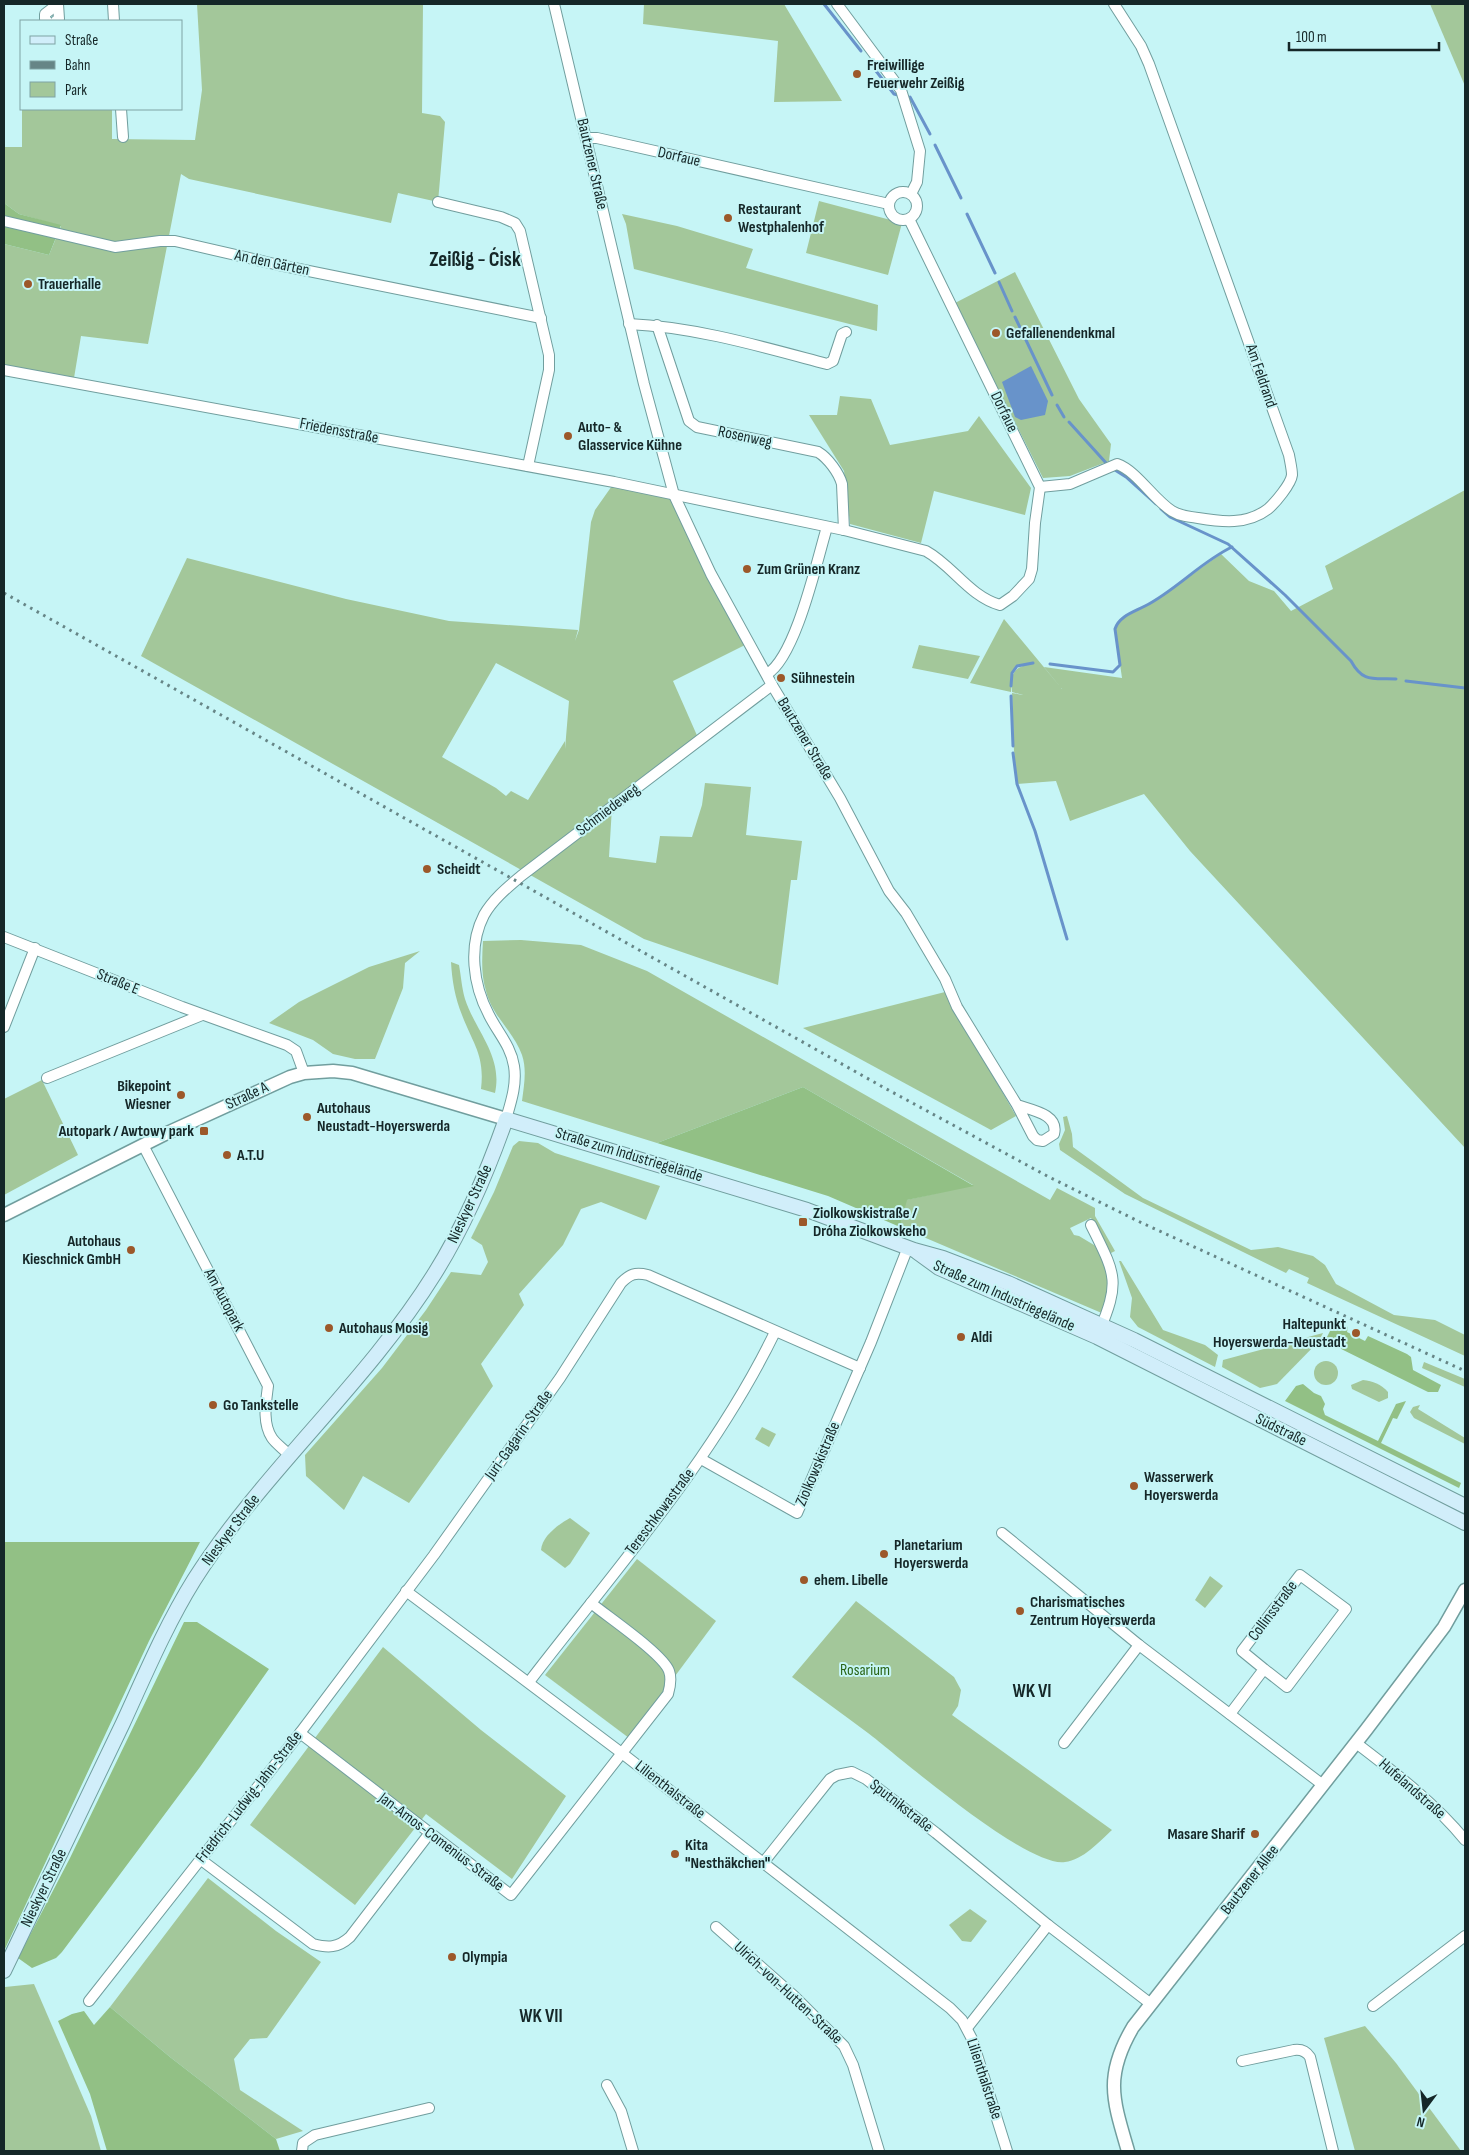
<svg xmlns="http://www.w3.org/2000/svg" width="1469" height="2155" viewBox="0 0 1469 2155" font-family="'Sofia Sans Condensed',sans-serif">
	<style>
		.green { fill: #a3c79a; fill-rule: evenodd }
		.forest { fill: #92c085 }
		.water { fill: #6893ca }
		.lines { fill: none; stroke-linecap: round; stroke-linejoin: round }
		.stream { stroke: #6893ca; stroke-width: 3 }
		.minor-casing { stroke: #719e9e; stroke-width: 12 }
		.tertiary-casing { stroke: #719e9e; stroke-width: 15 }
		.secondary-casing { stroke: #719e9e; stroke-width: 16 }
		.minor { stroke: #fff; stroke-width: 10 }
		.tertiary { stroke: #fff; stroke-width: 12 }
		.secondary { stroke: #d1eefa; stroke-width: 14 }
		.rail { stroke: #668586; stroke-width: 3; stroke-dasharray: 2.5 5; stroke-linecap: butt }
		.poi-dot { fill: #9c582a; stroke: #c6f5f6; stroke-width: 2 }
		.labels { text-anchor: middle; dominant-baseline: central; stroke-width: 4; stroke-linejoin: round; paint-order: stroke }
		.poi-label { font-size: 16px; font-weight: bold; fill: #152728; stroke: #c6f5f6; text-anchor: start }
		.street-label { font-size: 16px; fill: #152728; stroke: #c6f5f6 }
		.park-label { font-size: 16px; fill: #2a6415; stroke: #c6f5f6 }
		.quarter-label { font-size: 19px; font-weight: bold; fill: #152728; stroke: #c6f5f6 }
		.district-label { font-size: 21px; font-weight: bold; fill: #152728; stroke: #c6f5f6 }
	</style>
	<rect width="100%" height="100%" fill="#c6f5f6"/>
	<g class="green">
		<path d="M197,4H423L422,113L440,116L445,122L438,202L398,193L391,223L189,179L181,174L148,344L81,336L74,378L4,365V244L49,255L61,226L19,214L4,203V147H22V109H112V139L195,140L202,90Z"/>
		<path d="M644,4H784L842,101L774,102L778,41L643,24Z"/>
		<path d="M1430,4H1465V86Z"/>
		<path d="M819,201L902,223L888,275L806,253Z"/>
		<path d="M622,214L677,226L753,249L746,268L878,305L877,331L634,269L626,224Z"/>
		<path d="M1015,272L1079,399L1111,444L1109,461L1070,476L1043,478L955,303Z"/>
		<path d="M840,396L871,399L890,445L968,431L979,416L1031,488L1025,515L934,491L921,543L850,524L844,471L809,415H837Z"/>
		<path d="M614,483L674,495L749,643L673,681L699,740L612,807L609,857L656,863L660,836L692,837L702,805L705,783L751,787L746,835L802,841L797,880H791L778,985L644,939L141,656L187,558L346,599L449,621L578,630L575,641L579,630L591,522L595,510ZM496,663L569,701L565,749V741L528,800L511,791L506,796L496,788L442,757Z"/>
		<path d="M1465,490V1148L1190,851L1144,794L1070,821L1056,781L1017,784L1014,751L1012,693L1023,695L1012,692C1011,671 1013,669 1031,663L1017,666L1012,673L1011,692L970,683L1004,619L1062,689L1044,667L1122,678L1115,629L1117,623L1123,618L1150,604L1221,554L1249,581L1274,591L1291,611L1333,589L1325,566Z"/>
		<path d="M919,645L980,656L968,679L912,668Z"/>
		<path d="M521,940L581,945L647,971L1050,1200L1057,1188L1095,1208V1216L1115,1251L1111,1253L1091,1218L1070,1228L1074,1235L1079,1236L1099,1248L1109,1278L1104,1314L900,1227L906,1200L973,1185L803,1087L657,1143L522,1101C524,1085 527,1070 522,1055C514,1032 492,1016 486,991C481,975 482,958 483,941Z"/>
		<path d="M420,951L405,963L403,988L375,1059H355L333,1054L313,1040L269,1023L299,1002L369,967Z"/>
		<path d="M451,962L459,965C461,976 462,989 465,999C476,1032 503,1056 495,1093L481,1089C485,1055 473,1044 462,1015C455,998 452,980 451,962Z"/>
		<path d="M945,992L1016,1116L991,1130L803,1028Z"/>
		<path d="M42,1080L78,1155L4,1195V1099Z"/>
		<path d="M1067,1116L1072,1134L1073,1147L1143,1198L1251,1250L1278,1247L1313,1256L1325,1265L1336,1284L1394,1315L1435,1320L1465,1335V1356L1307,1283L1309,1278L1289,1269L1286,1273L1125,1194L1060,1150L1059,1144L1065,1130L1063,1117Z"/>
		<path d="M519,1141L538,1143L555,1153L660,1186L646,1220L601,1202L581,1209L563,1245L519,1294L524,1305L481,1364L493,1386L409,1503L363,1476L344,1510L306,1476L305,1455L382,1368L426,1310L451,1272L481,1275L488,1262L482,1245L471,1238L494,1192L513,1146Z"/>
		<path d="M1119,1261H1121L1163,1330L1205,1345L1218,1355L1215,1367L1138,1327L1130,1317L1132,1298Z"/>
		<path d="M1323,1333L1319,1341L1277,1384L1260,1388L1222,1367L1223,1360Z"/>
		<circle cx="1326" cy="1373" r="12"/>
		<path d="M1424,1362L1465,1379V1387L1422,1368Z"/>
		<path d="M1363,1380C1373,1381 1381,1384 1388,1392V1398L1379,1402L1352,1389L1351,1385Z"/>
		<path d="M1420,1405L1418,1409L1465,1438V1444L1414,1418L1410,1412L1413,1407Z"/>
		<path d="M762,1427L776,1434L769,1447L755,1439Z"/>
		<path d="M570,1518L590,1533L570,1564L565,1568L541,1550C542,1536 559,1524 570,1518Z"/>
		<path d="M637,1559L716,1621L629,1738L545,1675Z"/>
		<path d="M1210,1576L1223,1586L1205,1608L1195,1600Z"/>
		<path d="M856,1601L954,1677L961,1690L958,1706L952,1715L1112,1830C1099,1842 1083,1860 1065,1862C1027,1868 902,1759 868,1733C843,1714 817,1696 792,1677Z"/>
		<path d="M383,1647L481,1730L566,1796L512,1879L426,1814L355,1905L250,1825Z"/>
		<path d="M208,1878L276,1931L321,1962L267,2038L250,2039L234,2059L240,2090L303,2131L276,2139L170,2057L110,2007Z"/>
		<path d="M970,1909L987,1921L971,1942L962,1941L949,1925Z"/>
		<path d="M34,1984L91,2116L101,2151H4V1989L5,1987Z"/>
		<path d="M1365,2026L1396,2063L1461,2151H1355L1324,2038Z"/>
	</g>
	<g class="forest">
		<path d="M4,203L19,214L61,225L49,255L4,244Z"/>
		<path d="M803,1087L974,1186L907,1200L900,1227L828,1196L657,1143Z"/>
		<path d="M1335,1321L1348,1327L1347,1332L1365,1341L1368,1336L1407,1354L1411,1357L1413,1370L1441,1385L1438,1392H1428L1325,1341Z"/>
		<path d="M1303,1384L1314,1393L1321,1396L1325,1404L1323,1409L1325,1415L1378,1441L1396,1404L1406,1401L1397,1419L1393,1418L1381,1443L1461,1483L1459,1488L1285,1401L1296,1386Z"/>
		<path d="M4,1542H200L149,1641L4,1951Z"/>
		<path d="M184,1622H197L269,1669L200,1767L62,1952L56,1958L32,1968L18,1958L70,1858Z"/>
		<path d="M110,2007L170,2057L276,2139L280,2151H107L90,2094L58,2021L72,2014L84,2011L94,2025Z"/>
	</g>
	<path class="water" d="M1031,366L1048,401L1045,415L1021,420L1015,417L1002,382Z"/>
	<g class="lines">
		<g class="stream">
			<path d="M824,4L861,51"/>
			<path d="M876,71L894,94L898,95"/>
			<path d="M910,97L930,134"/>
			<path d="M935,145L961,198"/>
			<path d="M967,214L995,273"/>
			<path d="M999,282L1012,311"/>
			<path d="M1015,317L1052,395"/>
			<path d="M1057,405L1064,417"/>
			<path d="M1069,422L1107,464"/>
			<path d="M1115,470L1126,477L1156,504"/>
			<path d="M1161,509L1170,517L1228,544L1285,595L1351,661C1363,683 1373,678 1396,679"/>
			<path d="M1050,664L1113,672L1120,665L1115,629C1119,616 1134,612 1145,606C1175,591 1202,561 1232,547"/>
			<path d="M1406,681L1465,688"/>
			<path d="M1011,686L1012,673L1017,666L1033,663"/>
			<path d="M1011,696L1013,746"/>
			<path d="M1013,753L1017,784L1035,831L1067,939"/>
		</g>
		<g class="minor-casing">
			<g id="minor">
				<path d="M113,4L114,21"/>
				<path d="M554,4L644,384L674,495L711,574L772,685L840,798L889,891L906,913L945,979L957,1007L1017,1105L1033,1136L1037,1140L1043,1141L1054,1134C1059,1114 1031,1110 1017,1105"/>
				<path d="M837,4L901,90L920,151L917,182L911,194"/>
				<path d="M47,21L45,19V14L58,4"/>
				<path d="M56,21L59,19L58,4"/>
				<path d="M121,109L123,137"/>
				<path d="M586,138H597L889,204"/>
				<circle cx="903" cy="206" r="14"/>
				<path d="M438,202L501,217L515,223L520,231L549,355V370L528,466"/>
				<path d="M4,221L115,247L160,241H175L279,265L541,318"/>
				<path d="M629,324C696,327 763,347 827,364L833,361L842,334L846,332"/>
				<path d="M657,325L689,421L697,427L818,452C828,458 839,473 842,484L844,530"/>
				<path d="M4,370L614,482L844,530L926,551C953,566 969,596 1000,605L1013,596L1029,579L1032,569L1035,523L1040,487L909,219"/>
				<path d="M1040,487L1070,484L1117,464C1137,471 1153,499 1172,511C1180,516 1189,517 1198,518C1222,522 1247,525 1268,509C1275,503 1291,484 1292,475C1292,469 1290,461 1289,455L1149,64L1141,46L1114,4"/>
				<path d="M767,674C796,657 817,560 827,527"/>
				<path d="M4,937L182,1007L287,1045L296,1051L304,1073"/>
				<path d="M4,1027L35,948"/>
				<path d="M47,1078L202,1015"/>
				<path d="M506,1119C511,1102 517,1084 514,1066C511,1046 498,1033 489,1015C473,985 468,946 484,915C493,899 508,887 521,876L772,685"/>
				<path d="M143,1145L268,1386C266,1402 262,1423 272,1438C276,1444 284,1449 289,1455"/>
				<path d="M1091,1225C1115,1274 1121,1280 1099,1332"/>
				<path d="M701,1459L797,1513L871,1342L908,1247"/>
				<path d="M1002,1533L1139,1645L1323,1785"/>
				<path d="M406,1591L623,1754L950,2008L962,2020L972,2039L1007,2151"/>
				<path d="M529,1682C615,1570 713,1460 775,1332"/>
				<path d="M1230,1714L1264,1669L1287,1687L1346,1609L1300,1575L1242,1651L1264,1669"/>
				<path d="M300,1733L511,1895L668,1694C670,1687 672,1679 669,1671C663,1654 608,1617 591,1603"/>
				<path d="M1064,1743L1139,1645"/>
				<path d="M1356,1743C1395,1773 1434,1802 1465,1840"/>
				<path d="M200,1859L313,1944C328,1948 338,1948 350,1937L429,1834"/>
				<path d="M763,1863L830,1779L837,1775L852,1772L866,1779L936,1833L1048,1925"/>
				<path d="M716,1927L794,1996L844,2046L853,2065L879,2151"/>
				<path d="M89,2001L300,1733L434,1555L560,1378L621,1283C630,1274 635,1272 648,1275L860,1368"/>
				<path d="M1373,2006L1465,1936"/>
				<path d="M967,2028L1048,1925L1151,2004"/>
				<path d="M1242,2061L1294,2050C1301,2049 1306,2051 1310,2057L1333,2151"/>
				<path d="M607,2085L621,2111L633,2151"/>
				<path d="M302,2151L303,2143L315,2135L429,2108"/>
			</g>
		</g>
		<g class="tertiary-casing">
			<g id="tertiary">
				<path d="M4,1215L165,1134L290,1077L304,1073L333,1071L352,1073L506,1119"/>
				<path d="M1128,2151C1113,2100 1104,2076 1133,2027L1366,1730L1444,1627L1465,1590"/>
			</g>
		</g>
		<g class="secondary-casing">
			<g id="secondary">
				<path d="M917,1252L939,1268L1097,1337L1465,1523"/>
				<path d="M4,1971C43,1889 83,1806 123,1723C145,1675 166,1625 194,1580C264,1470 366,1384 435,1273C465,1225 487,1173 506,1119L807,1210L914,1250L943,1258L1008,1283L1134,1340L1465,1506"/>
			</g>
		</g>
		<use href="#minor" class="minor"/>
		<use href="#tertiary" class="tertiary"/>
		<use href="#secondary" class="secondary"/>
		<path class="rail" d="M4,593L881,1086L1049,1177L1142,1223L1465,1371"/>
	</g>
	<g class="poi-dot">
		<circle cx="857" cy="74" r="5"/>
		<circle cx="728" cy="218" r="5"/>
		<circle cx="28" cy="284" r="5"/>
		<circle cx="996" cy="333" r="5"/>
		<circle cx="568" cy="436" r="5"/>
		<circle cx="747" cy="569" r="5"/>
		<circle cx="781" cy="678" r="5"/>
		<circle cx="427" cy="869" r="5"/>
		<circle cx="181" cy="1095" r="5"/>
		<circle cx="307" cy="1117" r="5"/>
		<rect x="199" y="1126" width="10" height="10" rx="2.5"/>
		<circle cx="227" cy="1155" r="5"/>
		<rect x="798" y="1217" width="10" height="10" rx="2.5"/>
		<circle cx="131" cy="1250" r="5"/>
		<circle cx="329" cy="1328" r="5"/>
		<circle cx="1356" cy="1333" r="5"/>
		<circle cx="961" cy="1337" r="5"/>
		<circle cx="213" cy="1405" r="5"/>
		<circle cx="1134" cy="1486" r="5"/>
		<circle cx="884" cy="1554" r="5"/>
		<circle cx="804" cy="1580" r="5"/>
		<circle cx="1020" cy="1611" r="5"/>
		<circle cx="1255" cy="1834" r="5"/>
		<circle cx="675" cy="1854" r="5"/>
		<circle cx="452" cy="1957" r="5"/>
	</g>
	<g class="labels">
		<g class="poi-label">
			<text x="867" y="65">Freiwillige<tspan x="867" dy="18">Feuerwehr Zeißig</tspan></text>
			<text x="738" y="209">Restaurant<tspan x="738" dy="18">Westphalenhof</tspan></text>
			<text x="38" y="284">Trauerhalle</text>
			<text x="1006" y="333">Gefallenendenkmal</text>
			<text x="578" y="427">Auto- &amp;<tspan x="578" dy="18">Glasservice Kühne</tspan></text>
			<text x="757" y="569">Zum Grünen Kranz</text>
			<text x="791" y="678">Sühnestein</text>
			<text x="437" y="869">Scheidt</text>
			<text x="171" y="1086" text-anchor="end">Bikepoint<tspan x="171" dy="18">Wiesner</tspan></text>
			<text x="317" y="1108">Autohaus<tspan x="317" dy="18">Neustadt-Hoyerswerda</tspan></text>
			<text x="194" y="1131" text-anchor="end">Autopark / Awtowy park</text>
			<text x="237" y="1155">A.T.U</text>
			<text x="813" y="1213">Ziolkowskistraße /<tspan x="813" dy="18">Dróha Ziolkowskeho</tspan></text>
			<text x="121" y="1241" text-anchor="end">Autohaus<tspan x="121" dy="18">Kieschnick GmbH</tspan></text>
			<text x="1346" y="1324" text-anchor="end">Haltepunkt<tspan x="1346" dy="18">Hoyerswerda-Neustadt</tspan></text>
			<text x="339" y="1328">Autohaus Mosig</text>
			<text x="971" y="1337">Aldi</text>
			<text x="223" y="1405">Go Tankstelle</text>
			<text x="1144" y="1477">Wasserwerk<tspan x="1144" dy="18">Hoyerswerda</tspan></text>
			<text x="894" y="1545">Planetarium<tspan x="894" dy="18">Hoyerswerda</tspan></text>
			<text x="814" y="1580">ehem. Libelle</text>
			<text x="1030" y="1602">Charismatisches<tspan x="1030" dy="18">Zentrum Hoyerswerda</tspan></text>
			<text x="1245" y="1834" text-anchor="end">Masare Sharif</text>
			<text x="685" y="1845">Kita<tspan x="685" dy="18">"Nesthäkchen"</tspan></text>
			<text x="462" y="1957">Olympia</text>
		</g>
		<g class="street-label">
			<text transform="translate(679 157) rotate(13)">Dorfaue</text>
			<text transform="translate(592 164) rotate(77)">Bautzener Straße</text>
			<text transform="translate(272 263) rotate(12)">An den Gärten</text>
			<text transform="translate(1261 376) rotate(71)">Am Feldrand</text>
			<text transform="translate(1004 412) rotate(64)">Dorfaue</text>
			<text transform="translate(339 431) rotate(11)">Friedensstraße</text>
			<text transform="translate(745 437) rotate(12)">Rosenweg</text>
			<text transform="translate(805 739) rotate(59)">Bautzener Straße</text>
			<text transform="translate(608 810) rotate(-37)">Schmiedeweg</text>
			<text transform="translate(118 982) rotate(22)">Straße E</text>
			<text transform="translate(247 1096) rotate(-25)">Straße A</text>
			<text transform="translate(629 1155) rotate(17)">Straße zum Industriegelände</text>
			<text transform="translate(470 1204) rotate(-65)">Nieskyer Straße</text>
			<text transform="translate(1004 1296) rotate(24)">Straße zum Industriegelände</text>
			<text transform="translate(224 1300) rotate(62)">Am Autopark</text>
			<text transform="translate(1281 1430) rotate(26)">Südstraße</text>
			<text transform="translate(519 1435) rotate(-55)">Juri-Gagarin-Straße</text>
			<text transform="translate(818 1464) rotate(-67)">Ziolkowskistraße</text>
			<text transform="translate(660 1512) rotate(-53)">Tereschkowastraße</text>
			<text transform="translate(231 1530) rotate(-53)">Nieskyer Straße</text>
			<text transform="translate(1273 1611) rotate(-53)">Collinsstraße</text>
			<text transform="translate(1412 1789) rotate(41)">Hufelandstraße</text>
			<text transform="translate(670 1790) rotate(38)">Lilienthalstraße</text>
			<text transform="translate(249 1797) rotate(-52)">Friedrich-Ludwig-Jahn-Straße</text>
			<text transform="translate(901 1806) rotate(38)">Sputnikstraße</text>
			<text transform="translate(441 1842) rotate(37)">Jan-Amos-Comenius-Straße</text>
			<text transform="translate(1250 1880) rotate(-52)">Bautzener Allee</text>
			<text transform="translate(44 1888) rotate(-64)">Nieskyer Straße</text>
			<text transform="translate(788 1993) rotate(43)">Ulrich-von-Hutten-Straße</text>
			<text transform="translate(984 2079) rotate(72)">Lilienthalstraße</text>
		</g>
		<g class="park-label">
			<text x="865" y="1670">Rosarium</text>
		</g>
		<g class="quarter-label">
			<text x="1032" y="1691">WK VI</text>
			<text x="541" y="2016">WK VII</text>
		</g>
		<g class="district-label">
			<text x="475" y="259">Zeißig - Ćisk</text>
		</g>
	</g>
	<rect width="1469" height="2155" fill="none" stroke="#152728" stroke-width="10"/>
	<rect x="20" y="20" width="162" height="90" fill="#c6f5f6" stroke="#7fa3a4"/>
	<rect x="30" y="36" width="25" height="8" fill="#d1eefa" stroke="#7fa3a4"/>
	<text x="65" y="45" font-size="15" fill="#152728">Straße</text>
	<rect x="30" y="61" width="25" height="8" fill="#668586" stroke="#7fa3a4"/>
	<text x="65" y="70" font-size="15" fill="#152728">Bahn</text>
	<rect x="30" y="82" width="25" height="15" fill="#a3c79a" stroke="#7fa3a4"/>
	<text x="65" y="95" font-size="15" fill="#152728">Park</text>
	<g transform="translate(1424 2110) rotate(195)" stroke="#c6f5f6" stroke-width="4" paint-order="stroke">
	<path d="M0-4L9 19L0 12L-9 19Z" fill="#152728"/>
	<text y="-8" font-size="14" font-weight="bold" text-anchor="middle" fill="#152728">N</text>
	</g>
	<path d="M1289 42v8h150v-8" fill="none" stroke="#152728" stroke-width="2.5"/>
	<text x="1296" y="42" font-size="15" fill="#152728" stroke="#c6f5f6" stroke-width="4" paint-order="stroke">100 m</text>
</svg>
